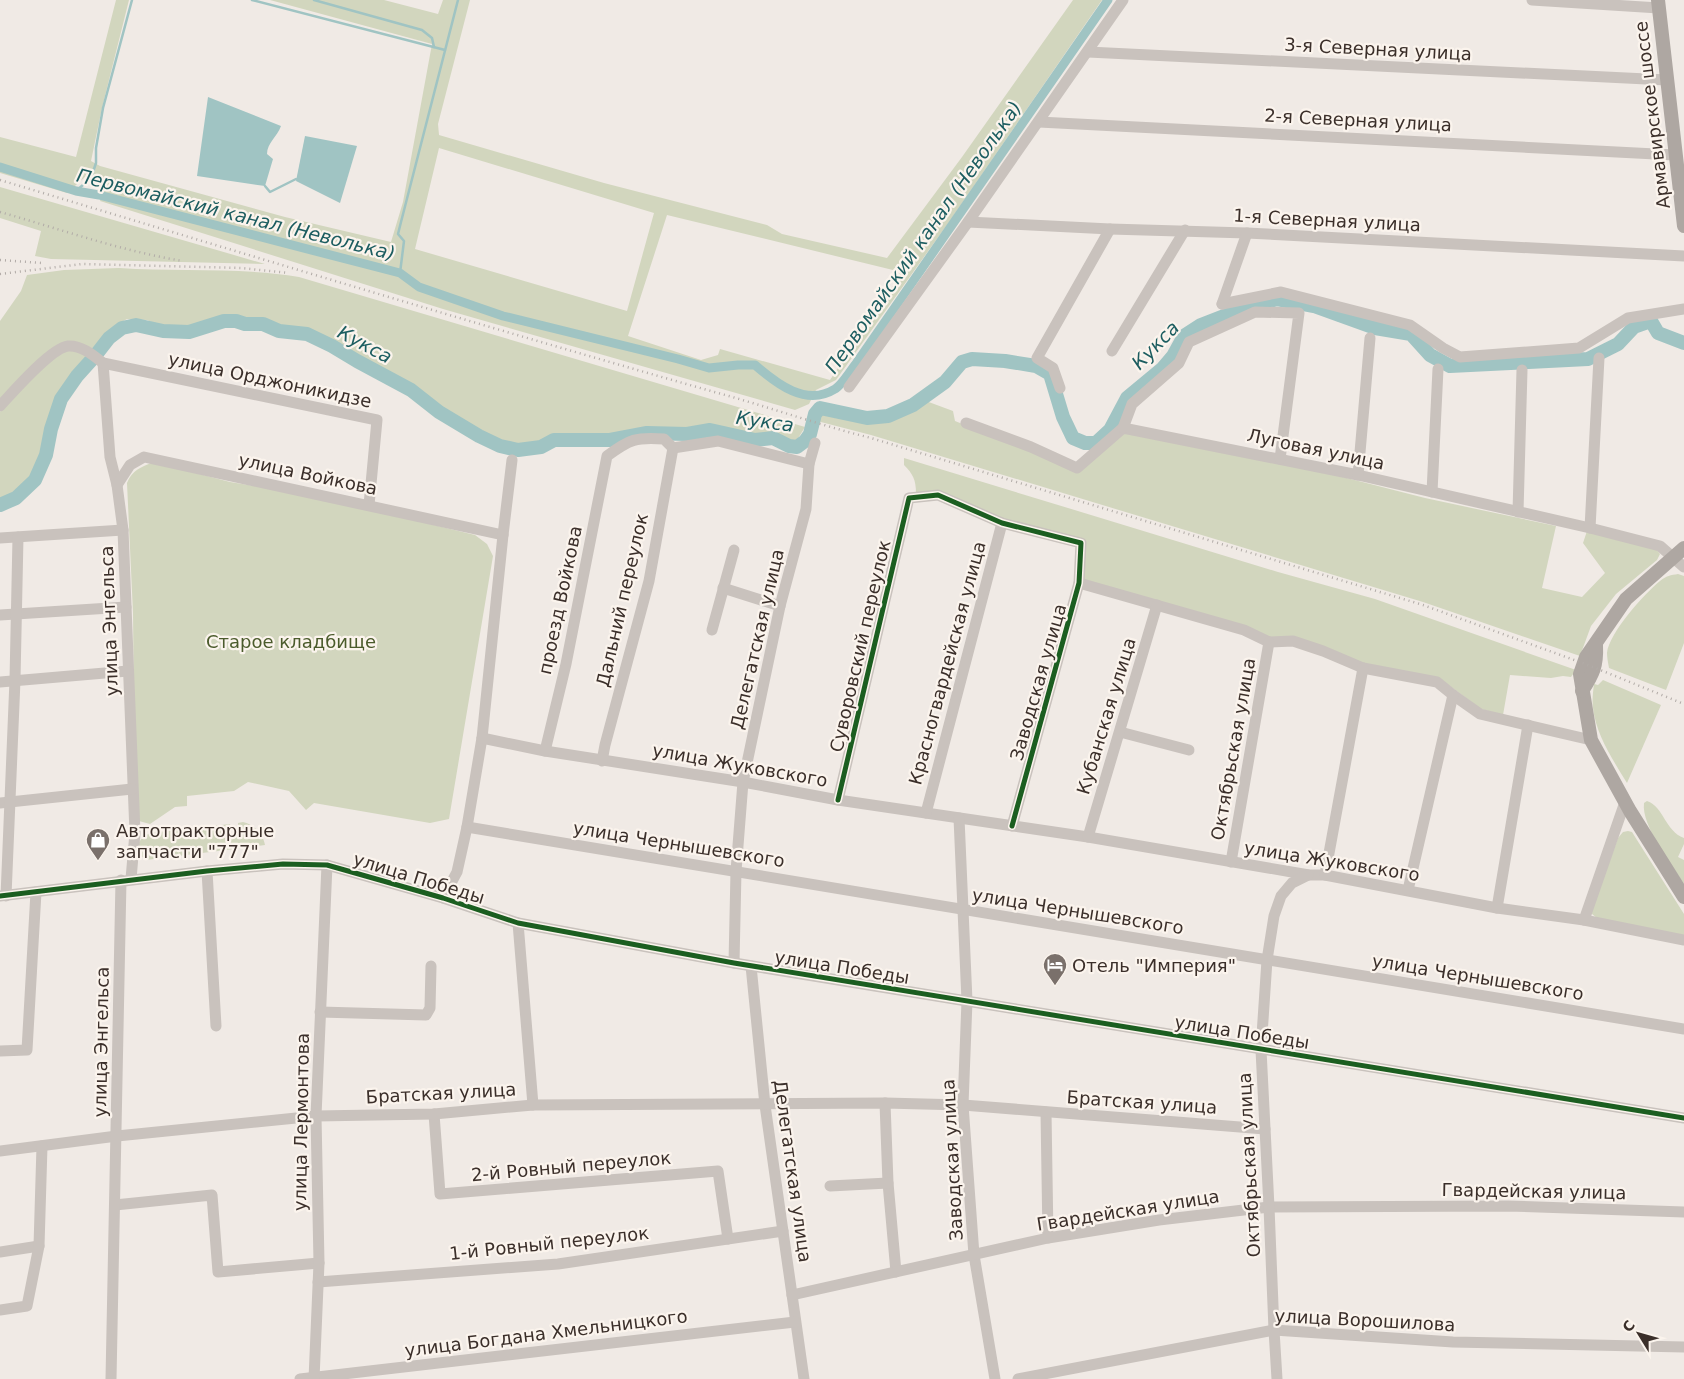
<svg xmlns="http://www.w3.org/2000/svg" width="1684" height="1379" viewBox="0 0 1684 1379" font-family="'DejaVu Sans',sans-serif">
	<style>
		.green { fill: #d2d6be; fill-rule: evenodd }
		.water { fill: #a0c4c3 }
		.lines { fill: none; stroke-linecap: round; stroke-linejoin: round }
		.stream { stroke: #a0c4c3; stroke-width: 2.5 }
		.canal { stroke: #a0c4c3; stroke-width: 9 }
		.river { stroke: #a0c4c3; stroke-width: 14 }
		.minor { stroke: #c9c2bd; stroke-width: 11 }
		.major { stroke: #aea7a2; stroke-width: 14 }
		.rail { stroke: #b1aba7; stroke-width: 2.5; stroke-dasharray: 1 4; stroke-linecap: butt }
		.cycleway-casing { stroke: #fbf4ed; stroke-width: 8 }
		.cycleway { stroke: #1b5e20; stroke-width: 5 }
		.labels { text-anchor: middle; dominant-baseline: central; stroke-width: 4.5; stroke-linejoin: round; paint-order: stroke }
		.street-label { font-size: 18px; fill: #3b2f2a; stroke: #fbf4ed }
		.park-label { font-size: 18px; fill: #4b5b2c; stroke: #fbf4ed }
		.poi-label { font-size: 18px; fill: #3b2f2a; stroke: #fbf4ed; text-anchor: start }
		.water-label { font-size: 19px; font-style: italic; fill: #1c5d60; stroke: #fbf4ed }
	</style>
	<rect width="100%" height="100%" fill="#f0eae5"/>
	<g class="green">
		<path d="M116,0H129L102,108L91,161L100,166L285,217L391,242L403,202L432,44L270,0H384L438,14L443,0H470L438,124L439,135L604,183L767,225L782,234L887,258L962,157L1073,0H1102L949,222L836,380L816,390L809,404L795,410L443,309L100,201L104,189L103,183L85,177L67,193L0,173V137L76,157ZM439,148L654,213L627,311L415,249ZM667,215L893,270L899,271L900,275L830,380L720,349L718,355L701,360L628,336Z"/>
		<path d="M0,187L265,264L51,259L35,256L41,231L0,218Z"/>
		<path d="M119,268C178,272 240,267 299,277L805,427L797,440L791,444L774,436L753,437L711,427L686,432L646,429L635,434L609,438L555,436L540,443L519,447L501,443L480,434L412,387L333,343L308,332L280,328L264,321L245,322L236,319H224L189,329L160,326L147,320L127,319L114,326L94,350L72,342L0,402V321L21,291L27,275L64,270Z"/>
		<path d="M68,349L83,352L87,360C79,369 68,379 61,389C56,396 54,406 52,414C40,457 45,479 0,502V412L12,396L58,353Z"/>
		<path d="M926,401L953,411L955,421L1075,469L1124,432L1335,475L1425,498L1556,526L1542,588L1582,597L1605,573L1583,543L1587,531L1656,549L1660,554L1657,560L1616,594L1591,626L1580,656L1423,602L871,435L817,421L824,411L879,422L903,414Z"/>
		<path d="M904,458L1278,572L1375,599L1576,670L1571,677L1563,676L1551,678L1510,675L1503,715L1481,709L1443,681L1364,664L1270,638L1083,581L1085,543L916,493C916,480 913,474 904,465Z"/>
		<path d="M154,462L230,482L311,495L475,535L487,544L493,556L449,819L430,823L314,803L306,810L289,791L248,782L234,791L187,796V806L175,807L150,824L139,821L135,811L133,613L127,483C132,470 141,467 154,462Z"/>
		<path d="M1678,574L1684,576V643L1666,690L1609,668C1608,663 1607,657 1607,653C1609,633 1645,593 1660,581C1666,576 1671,575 1678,574Z"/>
		<path d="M1603,680L1661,705L1627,783C1613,760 1596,735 1593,708C1592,700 1593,692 1594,684L1598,685Z"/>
		<path d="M1647,801C1664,807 1665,831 1684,838V844L1678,857L1684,860V884C1672,864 1641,826 1644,803Z"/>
		<path d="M243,822C254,824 263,834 265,845L146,860C132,851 137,839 150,833L230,824L231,837H238V823Z"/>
		<path d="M1628,831L1632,832L1637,840L1684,914V937L1597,918L1592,914V909L1618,838L1623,832Z"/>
	</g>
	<g class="water">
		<path d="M208,97L281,126C277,137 267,143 267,154L273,159L265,186L197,176Z"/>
		<path d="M305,136L357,146L340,203L296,181Z"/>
	</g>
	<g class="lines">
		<g class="stream">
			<path d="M252,0L445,50"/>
			<path d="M314,0L422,30L432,38L434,47"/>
			<path d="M265,186L270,192L296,179"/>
			<path d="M76,191L91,178L96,163V148L103,108L132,0"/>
			<path d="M400,273L404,241L398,234L401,222L458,0"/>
		</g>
		<path class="canal" d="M0,167L76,191L99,195L400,273L419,287L503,316L678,359L709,368L738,365H755C777,384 806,407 835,389C841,386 852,369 857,362L1108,0"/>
		<path class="river" d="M0,505L16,498L35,480L46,455L51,429L61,399L77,376L95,356L109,338L122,328L136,325L163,331L189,332L224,321H236L245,324H263L279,331L307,334L332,346L357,361L411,390L439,412L479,436L500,446L518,450L541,447L554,440H610L647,433L687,434L710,430L755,440L773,438L789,446L797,447L805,441L810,434L815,414L820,408L867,418L888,416L913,405L945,382L962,362L972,359L1005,361L1036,366L1050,374L1063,417L1073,438L1085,443H1096L1110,430L1127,398L1162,369L1173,356L1184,336L1201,325L1242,309L1277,299L1314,306L1375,328L1411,334L1430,355L1450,366L1588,359L1618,344L1634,327L1651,321L1658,333L1684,343"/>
		<g class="minor">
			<path d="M1532,0L1659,8"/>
			<path d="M1088,52L1667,80"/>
			<path d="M1039,122L1675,155"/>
			<path d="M968,222L1110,229L1247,233L1684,256"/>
			<path d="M1222,304L1281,292L1410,325L1443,348L1460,357L1579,348L1628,318L1684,309"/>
			<path d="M1222,304L1247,233"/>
			<path d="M1112,351L1185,230"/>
			<path d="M103,363L110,457L117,485L123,530L135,833L131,879"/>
			<path d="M849,387L968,222L1123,0"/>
			<path d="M1060,388L1053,368L1037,358L1110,229"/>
			<path d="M0,406C12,393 51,348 68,346C81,345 93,355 103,363L377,420L369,505"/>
			<path d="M966,423L1031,447L1077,468L1123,428L1358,475L1590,528L1660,546L1684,567"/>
			<path d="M1123,428L1132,404L1179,363L1189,342L1255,312L1299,313L1280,459"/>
			<path d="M1358,475L1370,338"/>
			<path d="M117,485L130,465L144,457L503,535L482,738L467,827L457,872L443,898"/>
			<path d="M1432,492L1438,369"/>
			<path d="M1518,512L1522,370"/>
			<path d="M1590,528L1599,358"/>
			<path d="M503,535L512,460"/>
			<path d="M0,538L123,530"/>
			<path d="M1079,583L1244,630L1269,642L1293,641L1323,651L1363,668L1437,682L1453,695L1480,714L1591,740"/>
			<path d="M723,588L780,606"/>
			<path d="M0,615L126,607"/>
			<path d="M712,630L734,550"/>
			<path d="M0,682L128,671"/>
			<path d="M1120,732L1189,750"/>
			<path d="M482,738L545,751L743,782L838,800L1088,837L1309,875H1325L1497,908L1584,920L1684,940"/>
			<path d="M545,751L566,664L607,456C630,439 636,437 664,439L673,448L718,441L809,464"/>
			<path d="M602,761L605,745L649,581L673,448"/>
			<path d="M838,800L909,498L938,495L1002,523L1081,543L1079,583L1012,826"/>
			<path d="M0,803L132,789"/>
			<path d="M926,813L1002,523"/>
			<path d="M959,818L967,1001L963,1105L974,1255L995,1379"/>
			<path d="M467,827L1684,1029"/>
			<path d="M1088,837L1157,605"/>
			<path d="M1231,862L1269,642"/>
			<path d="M207,871L216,1026"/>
			<path d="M1325,875L1363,668"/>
			<path d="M1408,890L1453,695"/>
			<path d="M0,896L207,871L283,864L327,865L443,898L518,923L734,963L1684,1118"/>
			<path d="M6,896L15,680L18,537"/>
			<path d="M1497,908L1528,725"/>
			<path d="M1584,920L1625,802"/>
			<path d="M518,923L533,1105"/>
			<path d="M734,963L736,871L743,782L780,606L806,509L809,464L815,443"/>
			<path d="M751,966L765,1105L804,1379"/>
			<path d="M320,1012L426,1015L430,1008L431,966"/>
			<path d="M0,1051L27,1050L36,892"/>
			<path d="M885,1103L888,1183L896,1272"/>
			<path d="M1046,1112L1048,1238"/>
			<path d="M434,1114L440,1194L718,1171L728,1239"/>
			<path d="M0,1151L117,1136L316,1116L434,1114L533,1105L885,1103L963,1105L1265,1129"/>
			<path d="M830,1186L888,1183"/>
			<path d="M115,1205L212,1195L218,1272L319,1263"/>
			<path d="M0,1252L39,1246"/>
			<path d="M318,1282L558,1264L783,1231"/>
			<path d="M792,1295L1048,1238L1159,1220L1269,1207L1508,1206L1684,1212"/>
			<path d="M0,1310L27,1306L39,1246L42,1146"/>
			<path d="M111,1379L121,880"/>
			<path d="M300,1379L795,1322"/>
			<path d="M314,1379L319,1263L316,1116L327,865"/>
			<path d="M1018,1379L1274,1330L1453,1342L1684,1347"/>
			<path d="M1277,1379L1274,1330L1269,1207L1261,1050L1267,960L1274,916L1281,896L1292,883L1308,875"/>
		</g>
		<g class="major">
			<path d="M1658,0L1684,226"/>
			<path d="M1684,548L1626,599L1586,657L1580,674L1591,740L1630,811L1684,897"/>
			<path d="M1582,691C1593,674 1597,666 1596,645"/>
		</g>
		<g class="rail">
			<path d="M0,180C239,252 478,325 718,393C769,407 819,425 871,438L1423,605L1588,665L1684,704"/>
			<path d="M0,212C60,229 121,251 183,261"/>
			<path d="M0,260L42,263"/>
			<path d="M0,274L82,264L241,268L289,273"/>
		</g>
		<g class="cycleway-casing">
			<g id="cycleway">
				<path d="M838,800L909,498L938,495L1002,523L1081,543L1079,583L1012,826"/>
				<path d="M0,896L207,871L283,864L327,865L443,898L518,923L734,963L1684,1118"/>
			</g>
		</g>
		<use href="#cycleway" class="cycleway"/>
	</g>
	<defs>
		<g id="shop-pin" transform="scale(1.25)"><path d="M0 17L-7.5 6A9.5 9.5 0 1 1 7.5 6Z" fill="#7a706b" stroke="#fbf4ed"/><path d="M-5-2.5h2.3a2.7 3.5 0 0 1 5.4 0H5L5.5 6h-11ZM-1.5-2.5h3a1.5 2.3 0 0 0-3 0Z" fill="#fff"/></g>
		<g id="hotel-pin" transform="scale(1.25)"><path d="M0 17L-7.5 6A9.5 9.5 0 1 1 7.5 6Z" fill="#7a706b" stroke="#fbf4ed"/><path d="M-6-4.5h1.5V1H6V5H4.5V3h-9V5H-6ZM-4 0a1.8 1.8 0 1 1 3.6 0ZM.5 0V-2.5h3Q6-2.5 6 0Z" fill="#fff"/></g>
	</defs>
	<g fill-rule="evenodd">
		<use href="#shop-pin" x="98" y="840"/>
		<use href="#hotel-pin" x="1055" y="965"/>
	</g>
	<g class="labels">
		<g class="street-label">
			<text transform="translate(1378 49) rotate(3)">3-я Северная улица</text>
			<text transform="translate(1652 115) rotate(-97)">Армавирское шоссе</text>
			<text transform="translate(1358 120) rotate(3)">2-я Северная улица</text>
			<text transform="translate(1327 220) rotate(3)">1-я Северная улица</text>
			<text transform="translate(270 380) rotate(12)">улица Орджоникидзе</text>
			<text transform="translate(1316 449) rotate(12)">Луговая улица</text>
			<text transform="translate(308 474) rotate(12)">улица Войкова</text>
			<text transform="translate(560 600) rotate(-78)">проезд Войкова</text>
			<text transform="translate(622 600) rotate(-77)">Дальний переулок</text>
			<text transform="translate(109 621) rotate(-92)">улица Энгельса</text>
			<text transform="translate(757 639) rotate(-77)">Делегатская улица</text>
			<text transform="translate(860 646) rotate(-77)">Суворовский переулок</text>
			<text transform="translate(947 663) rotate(-75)">Красногвардейская улица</text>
			<text transform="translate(1038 682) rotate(-74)">Заводская улица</text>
			<text transform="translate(1106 716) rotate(-73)">Кубанская улица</text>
			<text transform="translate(1233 749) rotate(-80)">Октябрьская улица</text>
			<text transform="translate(740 765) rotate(10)">улица Жуковского</text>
			<text transform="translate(679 844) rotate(9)">улица Чернышевского</text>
			<text transform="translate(1332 861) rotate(9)">улица Жуковского</text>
			<text transform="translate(419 878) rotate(17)">улица Победы</text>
			<text transform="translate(1078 911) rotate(9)">улица Чернышевского</text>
			<text transform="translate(842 967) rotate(9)">улица Победы</text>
			<text transform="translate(1478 977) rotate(9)">улица Чернышевского</text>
			<text transform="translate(1242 1032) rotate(9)">улица Победы</text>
			<text transform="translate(101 1042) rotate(-89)">улица Энгельса</text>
			<text transform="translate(441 1093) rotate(-3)">Братская улица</text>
			<text transform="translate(1142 1102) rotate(4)">Братская улица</text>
			<text transform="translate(301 1122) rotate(-89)">улица Лермонтова</text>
			<text transform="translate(952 1160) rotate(-93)">Заводская улица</text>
			<text transform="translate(1249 1165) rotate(-93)">Октябрьская улица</text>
			<text transform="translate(571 1166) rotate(-5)">2-й Ровный переулок</text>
			<text transform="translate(793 1171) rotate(82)">Делегатская улица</text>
			<text transform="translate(1534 1191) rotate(1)">Гвардейская улица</text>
			<text transform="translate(1128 1210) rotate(-9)">Гвардейская улица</text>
			<text transform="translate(549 1243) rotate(-6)">1-й Ровный переулок</text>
			<text transform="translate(1365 1320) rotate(3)">улица Ворошилова</text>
			<text transform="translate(546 1333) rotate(-7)">улица Богдана Хмельницкого</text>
		</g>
		<g class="park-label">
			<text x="291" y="641">Старое кладбище</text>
		</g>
		<g class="poi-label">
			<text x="116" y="830">Автотракторные<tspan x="116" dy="21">запчасти "777"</tspan></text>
			<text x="1072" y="965">Отель "Империя"</text>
		</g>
		<g class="water-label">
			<text transform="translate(236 214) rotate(14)">Первомайский канал (Неволька)</text>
			<text transform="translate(923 237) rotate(-55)">Первомайский канал (Неволька)</text>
			<text transform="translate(365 344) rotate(28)">Кукса</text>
			<text transform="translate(1155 345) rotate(-46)">Кукса</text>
			<text transform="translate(765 421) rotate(8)">Кукса</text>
		</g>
	</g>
	<g transform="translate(1639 1334) rotate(307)" stroke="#fbf4ed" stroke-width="4" paint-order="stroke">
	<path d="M0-4L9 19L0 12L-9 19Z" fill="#3b2f2a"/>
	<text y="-8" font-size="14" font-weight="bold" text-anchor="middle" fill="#3b2f2a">С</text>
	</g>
</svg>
